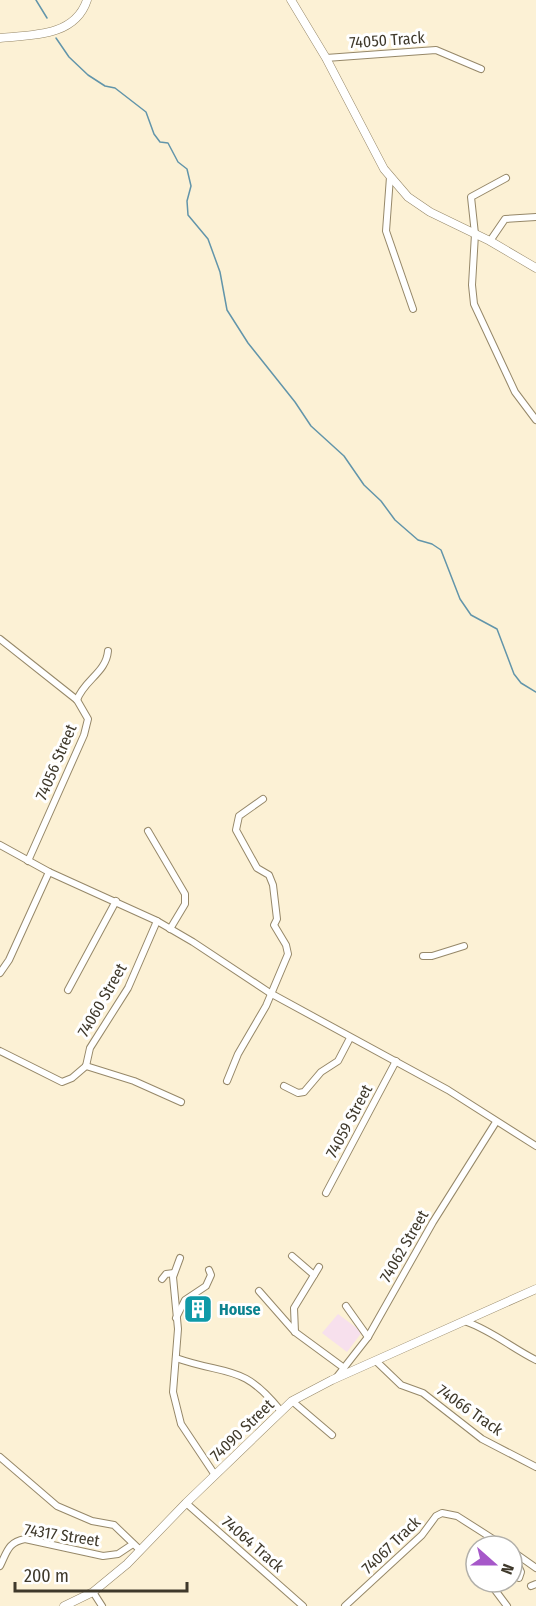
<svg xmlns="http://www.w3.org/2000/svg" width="536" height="1606" viewBox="0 0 536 1606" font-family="'Fira Sans Condensed',sans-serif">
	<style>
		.industrial { fill: #f7e0ed }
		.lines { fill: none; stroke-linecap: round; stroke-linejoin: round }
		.stream { stroke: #6295aa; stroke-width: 1.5 }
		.minor-casing { stroke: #968869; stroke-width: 8 }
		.tertiary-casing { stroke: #968869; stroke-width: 9 }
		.minor { stroke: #fff; stroke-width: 6 }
		.tertiary { stroke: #fff; stroke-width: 8 }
		.labels { text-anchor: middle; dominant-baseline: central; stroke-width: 6; stroke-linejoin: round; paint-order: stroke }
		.street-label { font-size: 16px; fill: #3f392b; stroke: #fff }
		.culture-label { font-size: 16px; font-weight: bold; fill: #0d838f; stroke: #fff; text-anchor: start }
	</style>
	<rect width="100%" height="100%" fill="#fcf1d5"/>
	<path class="industrial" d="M338,1314L362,1332L347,1352L322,1333Z"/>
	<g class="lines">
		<g class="stream">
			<path d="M36,0L47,18"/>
			<path d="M56,38L69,57L88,75L105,86L115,88L146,112L154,134L160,142L168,143L178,162L187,169L191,186L187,201L188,215L208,239L220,272L227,310L248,343L295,402L311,426L344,456L364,485L381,501L395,520L418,540L432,544L441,550L460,599L471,615L497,629L514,674L521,683L536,692"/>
		</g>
		<g class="minor-casing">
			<g id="minor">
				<path d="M326,58L436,50L481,69"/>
				<path d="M390,177L386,231L413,309"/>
				<path d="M506,178L471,197L475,234L472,285L474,304L515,392L536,420"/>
				<path d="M490,241L505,219L536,217"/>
				<path d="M0,639L77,700L88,719L84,735L28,861"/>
				<path d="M77,700C84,680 106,673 108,651"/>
				<path d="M148,831L185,894V904L170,929"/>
				<path d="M0,845L49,872L157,921L193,942L270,993L448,1090L536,1146"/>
				<path d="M423,956H432L464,946"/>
				<path d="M0,973L9,960L49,872"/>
				<path d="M68,990L116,901"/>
				<path d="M0,1051L62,1082L72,1078L86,1066"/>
				<path d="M86,1066L90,1048L128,988L157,921"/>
				<path d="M86,1066L134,1081L181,1102"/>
				<path d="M227,1081L238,1054L266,1006L288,954L286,945L274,925L277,919L273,885L269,875L257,868L236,830L239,816L263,799"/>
				<path d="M284,1086L298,1093L304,1092L321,1072L338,1061L350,1038"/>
				<path d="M326,1193L396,1061"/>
				<path d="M292,1256L314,1275"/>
				<path d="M180,1258L173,1277L178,1329L173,1392L181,1424L215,1475"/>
				<path d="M162,1279L166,1274L174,1273"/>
				<path d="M259,1291L295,1332L344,1368"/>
				<path d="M346,1306L368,1337"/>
				<path d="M176,1318L185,1300L206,1286L211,1275L209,1270"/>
				<path d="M467,1322C492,1331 512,1348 536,1360"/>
				<path d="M295,1332L294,1308L319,1267"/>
				<path d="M176,1358C227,1376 242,1363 280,1410"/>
				<path d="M376,1361L401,1385L423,1393L482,1439L536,1467"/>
				<path d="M336,1378L368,1337L433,1222L496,1122"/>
				<path d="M292,1401L332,1435"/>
				<path d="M0,1457L57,1506L92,1521L114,1525L140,1550"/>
				<path d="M186,1503L303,1606"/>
				<path d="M512,1551L536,1568"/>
				<path d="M518,1556L516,1561L521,1572L519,1578"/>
				<path d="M0,1566C7,1552 8,1542 25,1539L103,1556L118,1554L133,1544"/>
				<path d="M489,1582L507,1606"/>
				<path d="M531,1586L536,1584"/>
				<path d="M93,1592L102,1606"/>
				<path d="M345,1606L422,1535L436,1516L442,1513L457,1516L504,1546"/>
			</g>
		</g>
		<g class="tertiary-casing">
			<g id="tertiary">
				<path d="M291,0L326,58L384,169L408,197L430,212L490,241L536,268"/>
				<path d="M0,38C31,35 75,37 87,0"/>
				<path d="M64,1606L93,1592L127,1564L186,1503L292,1401L332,1380L536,1289"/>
			</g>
		</g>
		<use href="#minor" class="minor"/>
		<use href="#tertiary" class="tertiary"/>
	</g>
	<defs>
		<g id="building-square" transform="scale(1.5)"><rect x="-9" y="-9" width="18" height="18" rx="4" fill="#0f9aa8" stroke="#fff"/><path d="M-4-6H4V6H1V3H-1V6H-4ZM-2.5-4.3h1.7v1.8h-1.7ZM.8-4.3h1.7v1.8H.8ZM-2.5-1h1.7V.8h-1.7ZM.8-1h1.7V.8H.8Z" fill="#fff"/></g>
	</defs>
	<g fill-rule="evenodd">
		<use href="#building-square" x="198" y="1309"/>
	</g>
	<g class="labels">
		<g class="street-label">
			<text transform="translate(387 40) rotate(-4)">74050 Track</text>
			<text transform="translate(56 762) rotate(-67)">74056 Street</text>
			<text transform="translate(102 1000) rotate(-60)">74060 Street</text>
			<text transform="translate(349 1121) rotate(-62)">74059 Street</text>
			<text transform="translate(404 1246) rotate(-60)">74062 Street</text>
			<text transform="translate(470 1410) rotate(35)">74066 Track</text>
			<text transform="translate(242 1430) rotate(-44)">74090 Street</text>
			<text transform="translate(62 1535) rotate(9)">74317 Street</text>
			<text transform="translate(253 1544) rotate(41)">74064 Track</text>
			<text transform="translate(391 1545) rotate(-44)">74067 Track</text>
		</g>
		<g class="culture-label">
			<text x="219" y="1309">House</text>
		</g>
	</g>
	<g transform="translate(494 1564) rotate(111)"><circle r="28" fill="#ffffff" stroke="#b2b0aa" stroke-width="1.5"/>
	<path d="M0-4.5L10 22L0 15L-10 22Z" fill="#a658c9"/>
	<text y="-9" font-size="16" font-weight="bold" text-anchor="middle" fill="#3f392b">N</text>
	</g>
	<path d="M15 1582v9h172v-9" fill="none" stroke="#3f392b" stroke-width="3"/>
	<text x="24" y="1582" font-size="18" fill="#3f392b" stroke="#ffffff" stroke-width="4.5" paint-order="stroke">200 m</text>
</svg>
